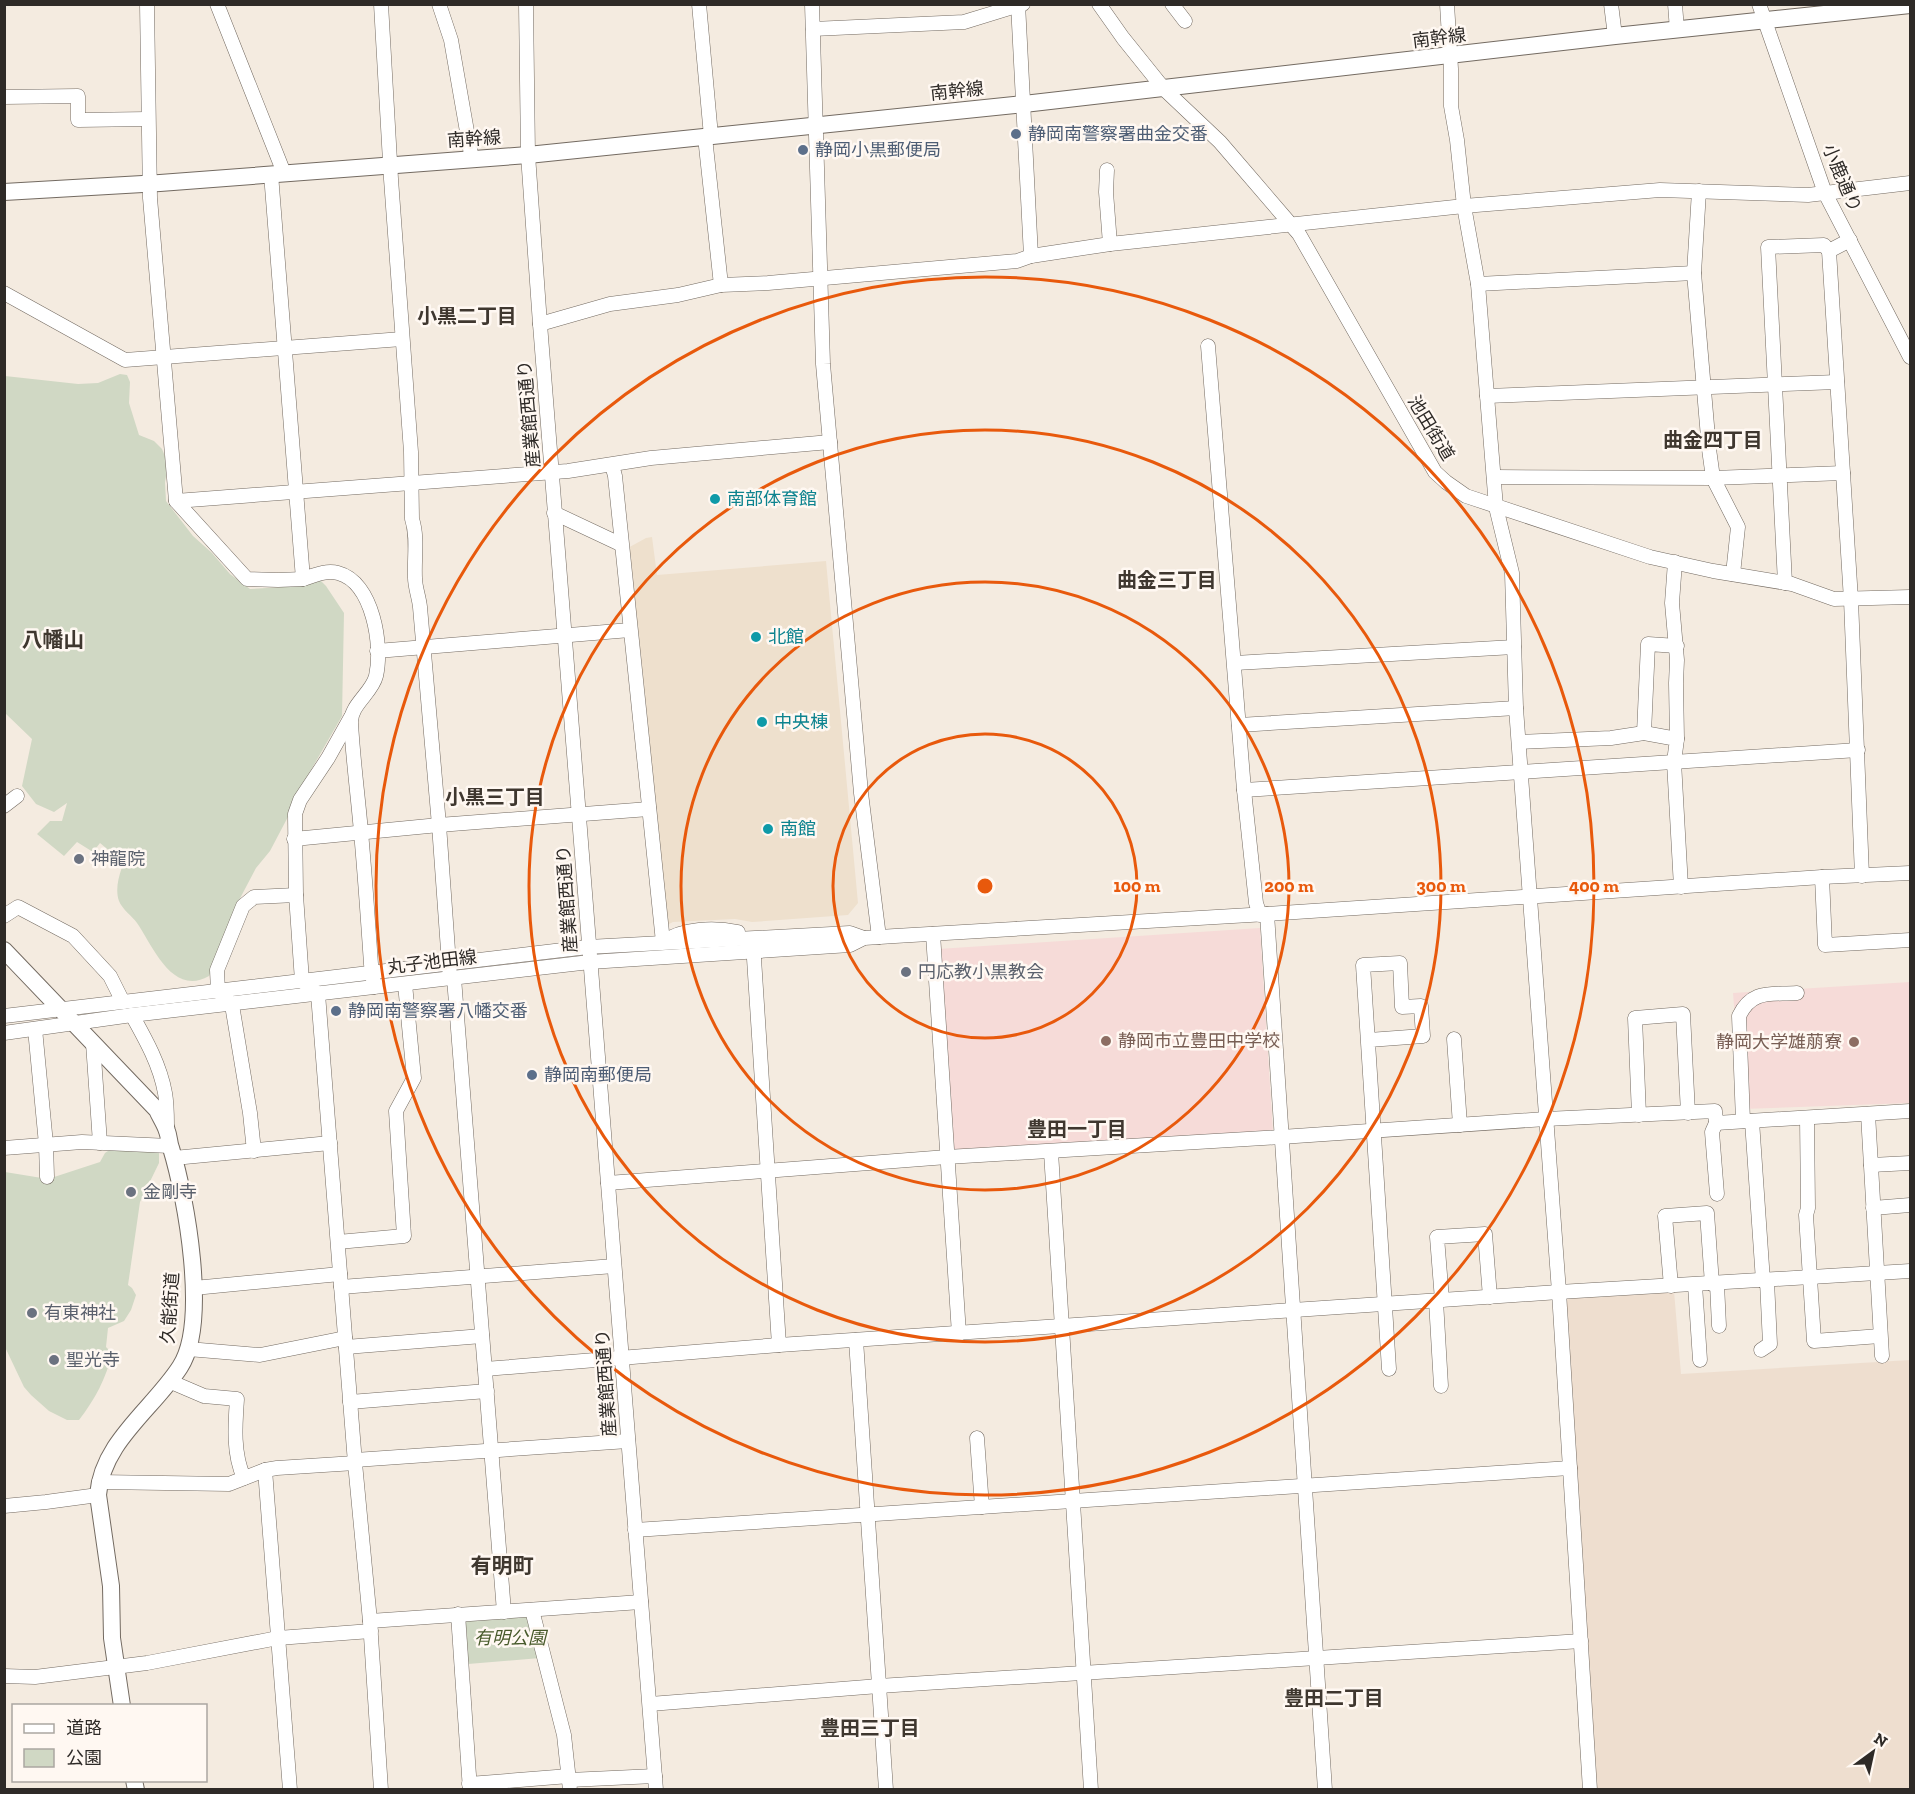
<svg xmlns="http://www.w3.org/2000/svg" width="1915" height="1794" viewBox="0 0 1915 1794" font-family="'Zilla Slab','Noto Sans JP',serif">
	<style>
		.commercial { fill: #eee0cd }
		.built { fill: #eedecf }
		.education { fill: #f6dbd8 }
		.green { fill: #d0d8c4 }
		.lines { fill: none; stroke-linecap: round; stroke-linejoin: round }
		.minor-casing { stroke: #736a61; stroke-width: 15 }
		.major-casing { stroke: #736a61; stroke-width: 18 }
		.minor { stroke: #fff; stroke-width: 14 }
		.major { stroke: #fff; stroke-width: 16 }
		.ring { fill: none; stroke: #e8590c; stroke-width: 3 }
		.service-dot { fill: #5c6f8a; stroke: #fff8f2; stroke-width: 2 }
		.culture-dot { fill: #0f9aa8; stroke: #fff8f2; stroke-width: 2 }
		.worship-dot { fill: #6b7280; stroke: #fff8f2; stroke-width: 2 }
		.education-dot { fill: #8d6e63; stroke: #fff8f2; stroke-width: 2 }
		.labels { text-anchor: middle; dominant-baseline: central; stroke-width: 5; stroke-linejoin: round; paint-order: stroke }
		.street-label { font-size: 18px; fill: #2e2a27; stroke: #fff8f2 }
		.service-label { font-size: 18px; fill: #4e5e75; stroke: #fff8f2; text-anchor: start }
		.culture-label { font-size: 18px; fill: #0d838f; stroke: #fff8f2; text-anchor: start }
		.worship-label { font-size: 18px; fill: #5b616d; stroke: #fff8f2; text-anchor: start }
		.education-label { font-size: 18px; fill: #785e54; stroke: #fff8f2; text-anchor: start }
		.park-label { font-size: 18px; font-style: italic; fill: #485a2b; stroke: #fff8f2 }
		.neighbourhood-label { font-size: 20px; font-weight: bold; fill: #3f372f; stroke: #fff8f2 }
		.quarter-label { font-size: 21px; font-weight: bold; fill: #3f372f; stroke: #fff8f2 }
		.centre { fill: #e8590c; stroke: #fff8f2; stroke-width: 3 }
		.ring-label { font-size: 18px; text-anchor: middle; font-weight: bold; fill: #e8590c; stroke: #fff8f2; stroke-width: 5; stroke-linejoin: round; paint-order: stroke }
	</style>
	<rect width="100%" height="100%" fill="#f4ebe0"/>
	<path class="commercial" d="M652,537L657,575L826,561L858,903L848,915L752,922L735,919L673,922L665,926L626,549L646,538Z"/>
	<path class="built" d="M1674,1291L1681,1374L1910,1360V1789H1591L1558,1298Z"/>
	<g class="education">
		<path d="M1260,928L1273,1133L952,1154L938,949Z"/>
		<path d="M1910,982V1103L1742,1109L1733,993Z"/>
	</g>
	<g class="green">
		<path d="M120,374L127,375L130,382L129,403L139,435L154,441L162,449L168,464L165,482L166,501L193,536L212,553L230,574L250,589L299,586L318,578L326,586L344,613L342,716L296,796L290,813L270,851L256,868L236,906L209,976C172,997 153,946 137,923C132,916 122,909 119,901C113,884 124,864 129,847L118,858L100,843L93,852L77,842L64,856L37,834L50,821H62L67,803L54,812L36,804L22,786L32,739L5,713V376L78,384L98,383Z"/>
		<path d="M111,1149L152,1151L159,1153V1163L140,1202L128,1285L132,1288L136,1295L131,1310L124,1321L108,1328L106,1347L112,1353C106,1379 95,1399 79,1420H67L49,1411L31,1395L24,1387L5,1347V1172L48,1179L100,1162L105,1153Z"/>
		<path d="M530,1615L540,1658L468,1664L464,1619Z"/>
	</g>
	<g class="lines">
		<g class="minor-casing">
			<g id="minor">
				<path d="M147,4L150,198L176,501L568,471L651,458L830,442"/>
				<path d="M217,4L284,173"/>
				<path d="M381,4L391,179L411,452L412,519C418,537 414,558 415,578C415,587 419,597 420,607L439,825L450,978"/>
				<path d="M439,4L451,40L472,160"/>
				<path d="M526,4L528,155L540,324L656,1790"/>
				<path d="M699,4L711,136"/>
				<path d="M812,4L823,364L861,793L879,937"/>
				<path d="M1018,4L1031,256"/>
				<path d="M1099,4L1123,38L1164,89L1220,142L1299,234L1435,472L1446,482L1466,496L1650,557L1713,571L1792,584L1834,599L1910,597"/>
				<path d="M1172,4L1185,21"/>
				<path d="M1447,4L1451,69V106L1457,140L1464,206L1478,284L1496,507L1512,573L1516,708L1559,1292L1590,1790"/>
				<path d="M1611,4L1615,36"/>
				<path d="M1675,4L1677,30"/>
				<path d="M1759,4L1825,193L1910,357"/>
				<path d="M813,29L964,22L1023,4"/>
				<path d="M4,97L78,96V120L148,119"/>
				<path d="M705,137L721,285"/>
				<path d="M1107,170L1106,192L1110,244"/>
				<path d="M271,174L303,579C315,575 326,570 338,573C373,582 383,646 376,676C372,693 350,705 351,723C353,760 358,796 361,832C365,876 368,920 371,964L374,987"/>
				<path d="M1699,191L1694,273L1709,449L1713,478L1738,527L1733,574"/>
				<path d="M1850,240L1829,251L1851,600L1862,876"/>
				<path d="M1478,284L1694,273"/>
				<path d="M4,293L125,360L402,339"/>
				<path d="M540,324L610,304L678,295L721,285L768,283L1017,261L1031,256L1110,244L1464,206L1660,190L1808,195L1910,183"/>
				<path d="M1208,346L1244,790L1256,903L1260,915"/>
				<path d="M1487,396L1837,382"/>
				<path d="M612,465L615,476L663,942C683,928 714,927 738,932"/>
				<path d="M1494,477L1713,478L1843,473"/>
				<path d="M176,501L247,579L278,580L303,579"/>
				<path d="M554,513L620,544"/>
				<path d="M1675,562L1672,603L1677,660L1676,683L1677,739"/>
				<path d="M1785,583L1768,247L1824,245L1829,251"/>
				<path d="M377,651L630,630"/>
				<path d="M1235,663L1514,647"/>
				<path d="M351,717L328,758L300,800L295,814L296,895L302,981L318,994L355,1463L370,1621L381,1790"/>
				<path d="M1239,725L1516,708"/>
				<path d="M1644,733L1648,644L1677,646"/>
				<path d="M1519,742L1611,738L1644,733L1677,739L1674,762L1681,887"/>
				<path d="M1244,790L1858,750"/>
				<path d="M4,806L17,796"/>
				<path d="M294,839L439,825L649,809"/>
				<path d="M1822,877L1825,945L1910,940"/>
				<path d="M1267,914L1325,1790"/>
				<path d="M4,916L18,907L73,936L110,976L123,1002"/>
				<path d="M933,934L959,1334"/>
				<path d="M753,943L779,1345"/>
				<path d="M454,978L504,1612"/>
				<path d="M132,1015C146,1040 160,1065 165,1093C167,1104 167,1116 167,1126"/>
				<path d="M4,1016L588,947L850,933L864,938"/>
				<path d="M35,1029L46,1144L47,1177"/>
				<path d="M4,1033L132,1015L590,962L850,945L864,938L895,936L1267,914L1822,877L1910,873"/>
				<path d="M1454,1039L1460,1125"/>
				<path d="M1369,1040L1423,1036L1421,1006L1402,1007L1400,963L1363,965L1389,1369"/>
				<path d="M93,1043L100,1143"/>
				<path d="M1868,1114L1882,1356"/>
				<path d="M1639,1115L1635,1018L1683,1014L1688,1113"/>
				<path d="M1807,1118L1808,1208L1806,1215L1814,1341L1880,1336"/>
				<path d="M1743,1121L1739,1016C1752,989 1770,995 1797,993"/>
				<path d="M1752,1121L1763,1281"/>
				<path d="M1716,1123L1712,1132L1717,1194"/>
				<path d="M4,1148L82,1142L170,1146"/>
				<path d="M254,1151L250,1113L232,1005L218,991L217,970L243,906L254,897L296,895"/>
				<path d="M1051,1152L1091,1790"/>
				<path d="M174,1158L330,1143"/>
				<path d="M1871,1165L1910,1163"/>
				<path d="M608,1183L947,1157L1281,1137L1546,1119L1715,1111L1716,1123L1910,1111"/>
				<path d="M1873,1208L1910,1205"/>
				<path d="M338,1242L404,1236L396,1111L414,1078L405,984"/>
				<path d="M1717,1284L1719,1326"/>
				<path d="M1695,1285L1700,1360"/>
				<path d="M1671,1286L1665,1216L1707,1213L1712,1284"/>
				<path d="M341,1287L614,1266"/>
				<path d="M194,1288L340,1274"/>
				<path d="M1442,1300L1437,1237L1485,1234L1490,1297"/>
				<path d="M1436,1301L1441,1386"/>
				<path d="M856,1340L886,1790"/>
				<path d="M346,1347L482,1336"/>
				<path d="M188,1349L260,1355L345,1338"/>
				<path d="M1761,1350L1770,1344L1767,1281"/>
				<path d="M485,1369L779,1345L1559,1292L1910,1271"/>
				<path d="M169,1381L204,1396L237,1399C235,1426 233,1454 244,1478"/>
				<path d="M350,1402L487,1391"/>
				<path d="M977,1438L982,1507"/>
				<path d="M355,1460L628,1441"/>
				<path d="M265,1470L290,1790"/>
				<path d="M99,1482L229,1484L265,1470L277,1468L355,1463"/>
				<path d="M4,1506L46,1502L98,1495"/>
				<path d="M635,1530L1570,1468"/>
				<path d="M532,1610L564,1735L570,1790"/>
				<path d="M458,1614L470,1790"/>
				<path d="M370,1621L641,1602"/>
				<path d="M4,1676L35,1677L147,1663L278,1638L371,1631"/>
				<path d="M650,1704L879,1686L1581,1641"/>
				<path d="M569,1780L655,1776"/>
				<path d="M469,1784L569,1776"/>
			</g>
		</g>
		<g class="major-casing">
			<g id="major">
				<path d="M4,192L160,183L528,155L1024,104L1615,36L1910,5"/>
				<path d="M4,950L157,1110C160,1117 165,1124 167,1131C169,1136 169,1143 171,1148C186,1197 209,1323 180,1367C153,1409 102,1442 98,1495L111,1586L112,1638L122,1706"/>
				<path d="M134,1780L136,1790"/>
			</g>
		</g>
		<use href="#minor" class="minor"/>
		<use href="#major" class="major"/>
	</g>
	<g class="ring">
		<circle cx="985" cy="886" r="152"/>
		<circle cx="985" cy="886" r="304"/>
		<circle cx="985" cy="886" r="456"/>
		<circle cx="985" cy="886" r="609"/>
	</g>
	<g class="service-dot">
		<circle cx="1016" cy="134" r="6"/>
		<circle cx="803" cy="150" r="6"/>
		<circle cx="336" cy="1011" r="6"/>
		<circle cx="532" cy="1075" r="6"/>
	</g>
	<g class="culture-dot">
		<circle cx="715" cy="499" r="6"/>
		<circle cx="756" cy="637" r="6"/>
		<circle cx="762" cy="722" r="6"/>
		<circle cx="768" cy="829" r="6"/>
	</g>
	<g class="worship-dot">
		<circle cx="79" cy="859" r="6"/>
		<circle cx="906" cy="972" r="6"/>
		<circle cx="131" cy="1192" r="6"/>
		<circle cx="32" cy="1313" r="6"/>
		<circle cx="54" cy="1360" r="6"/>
	</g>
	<g class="education-dot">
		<circle cx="1106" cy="1041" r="6"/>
		<circle cx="1854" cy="1042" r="6"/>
	</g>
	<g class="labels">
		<g class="street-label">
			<text transform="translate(1439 38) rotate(-7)">南幹線</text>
			<text transform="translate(957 91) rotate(-6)">南幹線</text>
			<text transform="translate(474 139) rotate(-4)">南幹線</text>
			<text transform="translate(1842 178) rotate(67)">小鹿通り</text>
			<text transform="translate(529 414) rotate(-95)">産業館西通り</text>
			<text transform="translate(1431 428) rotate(59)">池田街道</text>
			<text transform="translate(567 899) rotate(-94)">産業館西通り</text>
			<text transform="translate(432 962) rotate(-7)">丸子池田線</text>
			<text transform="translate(170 1308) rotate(-86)">久能街道</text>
			<text transform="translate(606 1383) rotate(-94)">産業館西通り</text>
		</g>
		<g class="service-label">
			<text x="1028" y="134">静岡南警察署曲金交番</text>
			<text x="815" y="150">静岡小黒郵便局</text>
			<text x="348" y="1011">静岡南警察署八幡交番</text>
			<text x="544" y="1075">静岡南郵便局</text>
		</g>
		<g class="culture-label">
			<text x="727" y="499">南部体育館</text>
			<text x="768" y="637">北館</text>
			<text x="774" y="722">中央棟</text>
			<text x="780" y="829">南館</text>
		</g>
		<g class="worship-label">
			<text x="91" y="859">神龍院</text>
			<text x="918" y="972">円応教小黒教会</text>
			<text x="143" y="1192">金剛寺</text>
			<text x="44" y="1313">有東神社</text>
			<text x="66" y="1360">聖光寺</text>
		</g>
		<g class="education-label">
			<text x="1118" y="1041">静岡市立豊田中学校</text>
			<text x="1842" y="1042" text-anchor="end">静岡大学雄萠寮</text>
		</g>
		<g class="park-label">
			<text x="510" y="1638">有明公園</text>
		</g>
		<g class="neighbourhood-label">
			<text x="467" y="316">小黒二丁目</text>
			<text x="1713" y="440">曲金四丁目</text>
			<text x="1167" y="580">曲金三丁目</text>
			<text x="495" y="797">小黒三丁目</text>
			<text x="1077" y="1129">豊田一丁目</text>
			<text x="1334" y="1698">豊田二丁目</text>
			<text x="870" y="1728">豊田三丁目</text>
		</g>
		<g class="quarter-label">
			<text x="53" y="639">八幡山</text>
			<text x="502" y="1565">有明町</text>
		</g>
	</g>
	<circle cx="985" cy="886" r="9" class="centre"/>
	<g class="ring-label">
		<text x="1137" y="892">100 m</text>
		<text x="1289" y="892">200 m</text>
		<text x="1441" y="892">300 m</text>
		<text x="1594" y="892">400 m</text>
	</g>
	<rect width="1915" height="1794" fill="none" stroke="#2e2a27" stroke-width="12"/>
	<rect x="12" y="1704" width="195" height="78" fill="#fff8f2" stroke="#aba6a1" stroke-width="1.5"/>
	<rect x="24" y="1724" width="30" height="9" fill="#ffffff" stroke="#aba6a1" stroke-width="1.5"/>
	<text x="66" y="1734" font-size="18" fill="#2e2a27">道路</text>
	<rect x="24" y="1749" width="30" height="18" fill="#d0d8c4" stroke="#aba6a1" stroke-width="1.5"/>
	<text x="66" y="1764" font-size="18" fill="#2e2a27">公園</text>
	<g transform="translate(1873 1752) rotate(33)" stroke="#fff8f2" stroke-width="4.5" paint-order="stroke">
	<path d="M0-4.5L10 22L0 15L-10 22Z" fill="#2e2a27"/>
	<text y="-9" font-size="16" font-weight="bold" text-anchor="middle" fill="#2e2a27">N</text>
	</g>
</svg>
